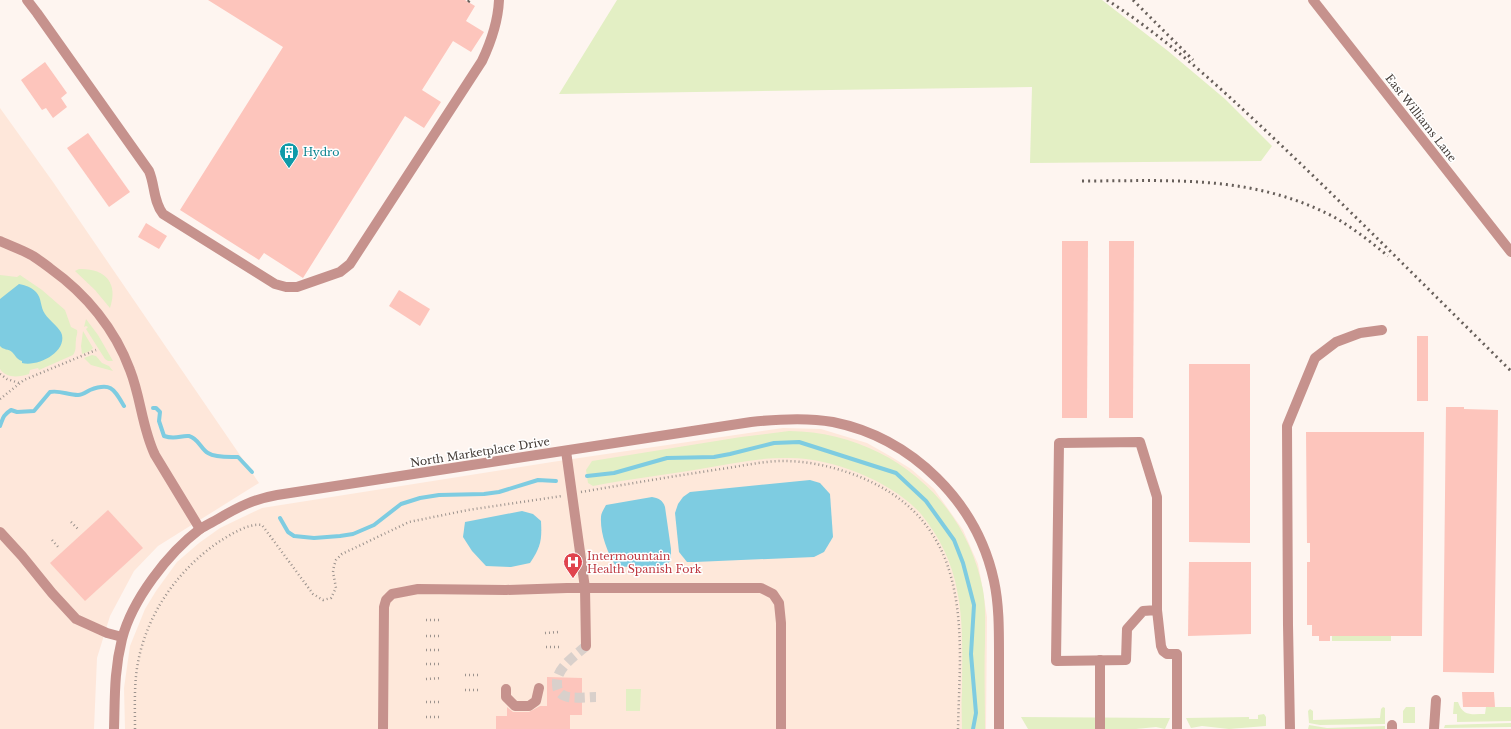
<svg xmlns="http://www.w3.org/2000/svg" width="1511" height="729" viewBox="0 0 1511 729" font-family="'Libre Baskerville',serif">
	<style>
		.built { fill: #fee7da }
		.medical { fill: #fee8da }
		.green { fill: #e3efc4 }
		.water { fill: #7ecce1 }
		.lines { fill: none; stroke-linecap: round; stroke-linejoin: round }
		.stream { stroke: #7ecce1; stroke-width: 4 }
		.building { fill: #fdc5bc }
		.minor-tunnel { stroke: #d9d0cb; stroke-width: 10; stroke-dasharray: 10 5; stroke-linecap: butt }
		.path { stroke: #9c938e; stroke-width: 2.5; stroke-dasharray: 1 3; stroke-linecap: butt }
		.minor { stroke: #c6928d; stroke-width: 10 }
		.rail { stroke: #675f5a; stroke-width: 3; stroke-dasharray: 2 4; stroke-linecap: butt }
		.labels { text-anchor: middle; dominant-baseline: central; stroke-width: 3; stroke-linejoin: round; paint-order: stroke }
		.street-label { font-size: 11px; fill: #433b36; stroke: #fff }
		.culture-label { font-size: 11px; fill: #0d838f; stroke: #fff; text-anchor: start }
		.health-label { font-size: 11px; fill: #be3a42; stroke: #fff; text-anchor: start }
	</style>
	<rect width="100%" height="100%" fill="#fef5f0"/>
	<path class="built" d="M0,108L53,182L259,483L158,546L134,571L110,616L97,658L94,729H0Z"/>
	<path class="medical" d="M783,428L821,429L867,443L890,456L911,469L934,489L963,530L978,564L982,585L987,617L986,729H125L124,688L130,646L145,609L156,591L177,562L199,543L220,528L262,508L552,462Z"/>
	<g class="green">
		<path d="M617,0H1102L1168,51L1225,99L1272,146L1261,161L1030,163L1032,87L559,94Z"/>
		<path d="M79,269C104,268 119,282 110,308L95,290L75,271Z"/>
		<path d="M0,275L17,277L20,275L42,290L65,310L71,327L77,330C78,334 76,336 76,340C75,346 77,349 73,355L39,370L38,368L30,370L29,374C19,377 7,379 0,369Z"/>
		<path d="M86,319L98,335L113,361H108L105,359L86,329L88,327L86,326L84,327Z"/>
		<path d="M83,331L93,348L90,351L82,354L81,346Z"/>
		<path d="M92,355L96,356L102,363L109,366L113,371L91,365L84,358Z"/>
		<path d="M789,431C883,432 965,495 983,590C986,607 985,624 985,641C984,670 985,700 985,729H962C962,717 961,705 962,693C962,659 964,623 957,590C952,562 939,536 921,514C893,482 833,458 790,458C760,457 730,464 700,469C664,475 628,479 593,486L588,483L586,470L592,461L741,437Z"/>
		<rect x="1332" y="636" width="59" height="5"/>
		<path d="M626,689H641L640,711H626Z"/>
		<path d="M1454,702H1458C1463,717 1472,714 1485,714L1486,707H1511V721L1457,722V714H1453Z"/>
		<path d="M1383,707L1385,708V724L1320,725L1309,723L1308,711L1310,709L1313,711V720L1380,718L1381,709Z"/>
		<path d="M1406,707H1415V723H1403V711Z"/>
		<path d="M1264,714L1266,717V726L1229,729L1202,726L1191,728L1186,718L1249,717V719H1258V715Z"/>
		<path d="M1021,717L1170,718L1165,729L1156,727L1136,729H1028Z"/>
		<path d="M1511,723V727L1444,728L1445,725Z"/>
		<path d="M1309,725L1327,728L1385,726V729H1308Z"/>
	</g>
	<g class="water">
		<path d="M19,284C25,285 31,287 36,292C42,298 40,307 45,314C49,320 61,329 62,335C66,353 37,367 22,363V361C16,359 16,356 12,352C9,349 3,350 0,346V299Z"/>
		<path d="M810,480L820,483L830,494L833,537L824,552L814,557L695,562H687L679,552L675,513L678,504L683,497L690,492Z"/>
		<path d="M652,497C658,498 663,500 665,507L671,549V561C660,570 628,568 615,565C607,552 600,533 601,517C601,513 604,509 606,505Z"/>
		<path d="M522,511L533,514L541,521C542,540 541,547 530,563L511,567L486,566L472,551L463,537L465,522Z"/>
	</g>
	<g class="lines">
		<g class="stream">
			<path d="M153,408H156L160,412L159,421L164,436C176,440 181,435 189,436C198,438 201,449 208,453C216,458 229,457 238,457L252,472"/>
			<path d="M0,426C3,418 3,415 11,410L17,412L34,411L50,392C60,390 68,395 78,395C83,395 86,392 90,390C111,382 114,389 124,406"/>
			<path d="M587,476L614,473L667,458L714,457L730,454L774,443L799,442L896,473L926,501L954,540L963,563L974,605L971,654L976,713L973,729"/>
			<path d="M280,518L288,532L294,536L314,538L340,536L353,534L374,525L401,504L420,498L439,495L484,494L499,492L538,480L556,481"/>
		</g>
	</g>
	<g class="building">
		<path d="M208,0H465L475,6L466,21L484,32L471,52L453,41L422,90L441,102L424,128L405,116L303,278L264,253L259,260L180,210L283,47Z"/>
		<path d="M45,62L67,93L61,98L67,107L53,118L46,108L42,110L21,80Z"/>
		<path d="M88,133L130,192L109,207L67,148Z"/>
		<path d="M146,223L167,236L159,249L138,237Z"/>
		<path d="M1062,241H1088L1087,418H1062Z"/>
		<path d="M1109,241H1134L1133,418H1109Z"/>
		<path d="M399,290L430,309L420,326L389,306Z"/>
		<rect x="1417" y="336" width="11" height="65"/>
		<path d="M1189,364H1250V543L1189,542Z"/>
		<path d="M1446,407H1464V409L1498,410L1494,673L1443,672Z"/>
		<path d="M1306,432H1424L1422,636H1330V641H1319V636H1312V625H1307V562H1310V543H1307Z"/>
		<path d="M108,510L143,548L85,601L50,563Z"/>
		<path d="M1189,562H1251V634L1188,636Z"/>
		<path d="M547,677L582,678V715H570V729H496V716H507V707L513,712H529L540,706H547Z"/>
		<path d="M1462,692H1494L1495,707H1463Z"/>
	</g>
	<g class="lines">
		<path class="minor-tunnel" d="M586,646C575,656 556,668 557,684C557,690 559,694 565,696C571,699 588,697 596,697"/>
		<g class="path">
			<path d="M0,374L7,379L19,383"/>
			<path d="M0,399L24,380L96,350"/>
			<path d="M581,492C628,484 674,476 721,469C742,466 763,461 784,461C825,461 876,478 907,505C926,521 942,546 949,570C965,621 959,677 958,729"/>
			<path d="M71,522L79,530"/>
			<path d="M52,540L59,548"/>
			<path d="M426,620H441"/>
			<path d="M545,633L559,632"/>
			<path d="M426,636H441"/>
			<path d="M546,647H559"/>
			<path d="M426,650H441"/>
			<path d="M426,664H441"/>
			<path d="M465,675H479"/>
			<path d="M426,679L441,678"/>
			<path d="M465,690H479"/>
			<path d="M426,702H441"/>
			<path d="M426,717H441"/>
			<path d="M135,729C135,709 134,688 137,668C145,616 177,570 220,541C232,534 248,523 262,525L313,594L323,600L331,598L336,588L333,572L334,566L336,560L342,554L409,522L468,510L562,496"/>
		</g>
		<g class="minor">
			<path d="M27,0L37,13L149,171C155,185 153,201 163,214L275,284L286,287H297L340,272L350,264L482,61C491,42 498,22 499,0"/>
			<path d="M1313,0L1511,252"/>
			<path d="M0,241C11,246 23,250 33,256C39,260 45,264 51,269C86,294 115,329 130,370C141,398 142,428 155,455L200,529"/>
			<path d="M566,451L585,588L586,646"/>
			<path d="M0,532L22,556L52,593L76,619L107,633L122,637"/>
			<path d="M1157,610L1143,611L1127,629L1126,660L1056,661L1059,443L1140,442L1157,497V610L1161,646L1163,651L1167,654H1177V729"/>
			<path d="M506,689V697L515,706H529L536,701L539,688"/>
			<path d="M1392,725V729"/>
			<path d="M114,729C115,696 114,671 122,639C132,600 168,553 200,529C206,525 213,522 218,519C238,507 254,499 277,495L751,422C778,419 806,417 833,422C912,438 977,502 994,581C999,604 999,629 999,653C999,678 999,704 999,729"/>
			<path d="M383,729L384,607L386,600L392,594L418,589L506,590L567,588H761L773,594L779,603L781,623V729"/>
			<path d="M1100,729V660"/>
			<path d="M1290,729L1288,625L1287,426L1315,358L1336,342L1360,333L1382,330"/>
			<path d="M1434,729L1436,700"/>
		</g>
		<g class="rail">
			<path d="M1107,0C1171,41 1228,95 1283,147C1360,220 1435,296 1511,371"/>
			<path d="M1133,0L1193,60"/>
			<path d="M468,2L470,0"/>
			<path d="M1082,181C1171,181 1252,174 1334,217C1353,228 1371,242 1388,256"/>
		</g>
	</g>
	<defs>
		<g id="building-pin" transform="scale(1)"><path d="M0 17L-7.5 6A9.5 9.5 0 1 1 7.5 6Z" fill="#0f9aa8" stroke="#fff"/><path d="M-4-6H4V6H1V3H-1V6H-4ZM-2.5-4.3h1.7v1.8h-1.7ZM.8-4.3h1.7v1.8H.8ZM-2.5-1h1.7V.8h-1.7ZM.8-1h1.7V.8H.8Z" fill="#fff"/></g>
		<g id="hospital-pin" transform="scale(1)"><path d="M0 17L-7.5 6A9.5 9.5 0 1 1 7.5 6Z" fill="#e0444e" stroke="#fff"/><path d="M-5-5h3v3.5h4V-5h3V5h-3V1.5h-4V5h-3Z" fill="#fff"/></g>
	</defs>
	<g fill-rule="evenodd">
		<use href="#building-pin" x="289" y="152"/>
		<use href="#hospital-pin" x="573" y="562"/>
	</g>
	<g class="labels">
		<g class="street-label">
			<text transform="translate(1421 118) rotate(52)">East Williams Lane</text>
			<text transform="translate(480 452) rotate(-9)">North Marketplace Drive</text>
		</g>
		<g class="culture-label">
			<text x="303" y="152">Hydro</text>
		</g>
		<g class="health-label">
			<text x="587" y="556">Intermountain<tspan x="587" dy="13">Health Spanish Fork</tspan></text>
		</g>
	</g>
</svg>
